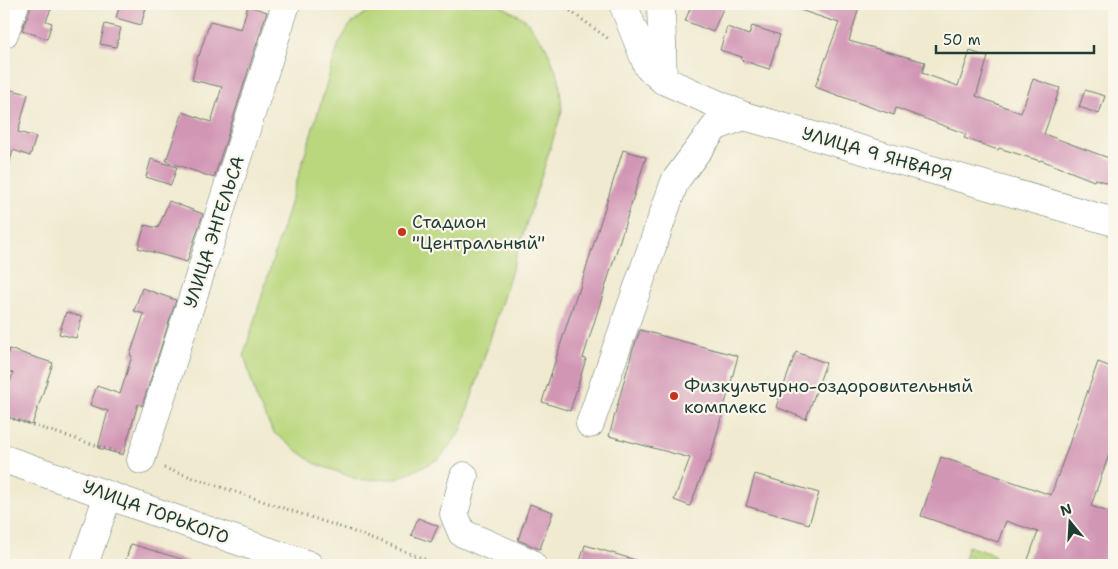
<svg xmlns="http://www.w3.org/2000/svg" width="1118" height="569" viewBox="0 0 1118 569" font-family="'Shantell Sans',sans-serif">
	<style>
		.grass { fill: #bad77e; stroke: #6c8a59 }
		.park { fill: url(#park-crowns); stroke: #6c8a59 }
		.building { fill: #d296b5 }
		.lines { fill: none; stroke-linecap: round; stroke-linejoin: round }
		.minor-casing { stroke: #687a6b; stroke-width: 29 }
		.major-casing { stroke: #687a6b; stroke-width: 29 }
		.path { stroke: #687a6b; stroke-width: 3; stroke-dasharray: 1 4; stroke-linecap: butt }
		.minor { stroke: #fff; stroke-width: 28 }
		.major { stroke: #fff; stroke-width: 28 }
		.poi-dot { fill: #c8321e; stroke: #fbf7ec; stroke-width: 2 }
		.labels { text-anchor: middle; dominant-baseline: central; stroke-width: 4.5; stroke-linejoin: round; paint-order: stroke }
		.street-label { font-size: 18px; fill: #1f3d34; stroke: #fbf7ec }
		.poi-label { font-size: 18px; fill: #1f3d34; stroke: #fbf7ec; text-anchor: start }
	</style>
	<defs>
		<pattern id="park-crowns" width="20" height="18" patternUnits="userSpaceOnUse" patternTransform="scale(1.25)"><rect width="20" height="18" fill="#bad77e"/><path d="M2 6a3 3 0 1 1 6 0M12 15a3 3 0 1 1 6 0" fill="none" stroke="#9fb96e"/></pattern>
	</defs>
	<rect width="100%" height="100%" fill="#fbf7ec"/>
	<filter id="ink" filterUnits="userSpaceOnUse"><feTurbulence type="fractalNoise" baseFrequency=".02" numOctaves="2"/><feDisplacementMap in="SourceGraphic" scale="10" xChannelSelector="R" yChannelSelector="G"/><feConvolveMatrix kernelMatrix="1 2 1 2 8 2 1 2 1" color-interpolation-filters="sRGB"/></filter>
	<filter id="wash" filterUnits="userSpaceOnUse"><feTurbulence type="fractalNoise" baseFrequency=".0096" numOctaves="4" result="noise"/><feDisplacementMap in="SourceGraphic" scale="20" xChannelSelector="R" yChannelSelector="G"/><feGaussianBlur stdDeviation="1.12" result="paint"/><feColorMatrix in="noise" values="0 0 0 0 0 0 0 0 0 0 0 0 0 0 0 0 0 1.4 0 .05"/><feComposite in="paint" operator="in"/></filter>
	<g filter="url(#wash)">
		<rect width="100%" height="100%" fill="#f0ead0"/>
		<path class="grass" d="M377,4H498L525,19L546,47L559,78L562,111L461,431L439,459L397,479L359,480L314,463L274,433L257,401L244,354L339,43L350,25Z"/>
		<path class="park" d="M968,546L995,555L992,565H962Z"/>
		<g id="blocks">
			<g class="building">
				<path d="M30,4H53L46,21L52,23L47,39L22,30L30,9Z"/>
				<path d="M120,4H147L141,25L116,18Z"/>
				<path d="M692,4H725L713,32L685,21Z"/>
				<path d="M792,4H860L849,41L925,62L922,73L958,86L970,51L988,57L976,96L1021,113L1033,79L1060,88L1044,134L1114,160V185L1095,179L1094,181L1041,160L1040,161L999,148L998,150L964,138L966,134L896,108L894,115L873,108L815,87L839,23L791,7Z"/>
				<path d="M248,6L267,12L214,178L166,161L183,112L211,122L222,87L192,80L198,55L199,56L210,21L241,29Z"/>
				<path d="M105,24L121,28L116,47L100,44Z"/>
				<path d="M752,26L780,35L769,69L741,60L742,57L720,50L727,27L749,35Z"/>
				<path d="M4,88L28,94L18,132L36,137L30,156L13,150L9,165H4Z"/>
				<path d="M1085,90L1105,96L1099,114L1079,107Z"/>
				<path d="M623,150L646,157L583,358L586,359L570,411L542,402L577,293L578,294Z"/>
				<path d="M151,159L177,167L171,185L146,177Z"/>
				<path d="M169,201L203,214L187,262L138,248L145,225L158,228Z"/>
				<path d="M142,288L176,300L142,406L138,404L123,455L98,448L108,411L90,405L97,386L120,394L132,356L130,355L144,314L134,311Z"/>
				<path d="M66,312L82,317L76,338L59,334Z"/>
				<path d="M640,330L738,356L709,463L707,462L690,506L674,500L690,458L609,436L632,352Z"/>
				<path d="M9,349L53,363L32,425L4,416V402L13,373L4,370V365Z"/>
				<path d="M796,352L826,363L806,419L776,407Z"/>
				<path d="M1098,362L1114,368V440L1091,506L1114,514V565H1026L1038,532L1006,521L998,542L921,516L941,457L1051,495Z"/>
				<path d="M755,474L819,493L809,524L746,506Z"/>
				<path d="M530,504L553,512L540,549L518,540Z"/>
				<path d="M418,518L438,526L431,542L411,535Z"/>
				<path d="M131,544L188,561L187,565H124Z"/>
				<path d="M585,545L639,561V565H579Z"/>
			</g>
		</g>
	</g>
	<g filter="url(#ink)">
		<use href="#blocks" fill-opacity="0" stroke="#687a6b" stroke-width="1"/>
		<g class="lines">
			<g class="minor-casing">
				<g id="minor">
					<path d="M623,4L648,67L663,80L744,116L1114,222"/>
					<path d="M661,4L663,80"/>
					<path d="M4,34L15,4"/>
					<path d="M590,424L675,181L715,127L744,116"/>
					<path d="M141,460L286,4"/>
					<path d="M464,476L454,514L462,533L529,562L532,565"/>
					<path d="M84,565L108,495"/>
				</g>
			</g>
			<g class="major-casing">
				<path id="major" d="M4,459C106,494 207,531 309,565"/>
			</g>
			<g class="path">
				<path d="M557,4L569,10L610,40"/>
				<path d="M4,416L120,453"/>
				<path d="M164,468L349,530L440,565"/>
			</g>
			<use href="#minor" class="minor"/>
			<use href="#major" class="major"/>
		</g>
	</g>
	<g class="poi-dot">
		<circle cx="402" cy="232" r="5"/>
		<circle cx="674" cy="396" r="5"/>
	</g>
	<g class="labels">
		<g class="street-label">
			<text transform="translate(877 154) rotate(16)">УЛИЦА 9 ЯНВАРЯ</text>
			<text transform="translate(214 232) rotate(-72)">УЛИЦА ЭНГЕЛЬСА</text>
			<text transform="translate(156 512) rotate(20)">УЛИЦА ГОРЬКОГО</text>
		</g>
		<g class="poi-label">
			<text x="412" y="222">Стадион<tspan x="412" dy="21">"Центральный"</tspan></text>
			<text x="684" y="386">Физкультурно-оздоровительный<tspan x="684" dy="21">комплекс</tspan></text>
		</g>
	</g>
	<rect width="1118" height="569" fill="none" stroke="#fbf7ec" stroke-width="20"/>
	<g transform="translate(1070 522) rotate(342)" stroke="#fbf7ec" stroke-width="4" paint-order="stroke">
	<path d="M0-4L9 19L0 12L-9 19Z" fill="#1f3d34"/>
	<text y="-8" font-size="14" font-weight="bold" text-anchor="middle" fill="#1f3d34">N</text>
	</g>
	<path d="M936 45v8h158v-8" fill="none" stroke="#1f3d34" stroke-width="2.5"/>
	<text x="943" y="45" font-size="15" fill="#1f3d34" stroke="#fbf7ec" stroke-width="4" paint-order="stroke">50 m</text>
</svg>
